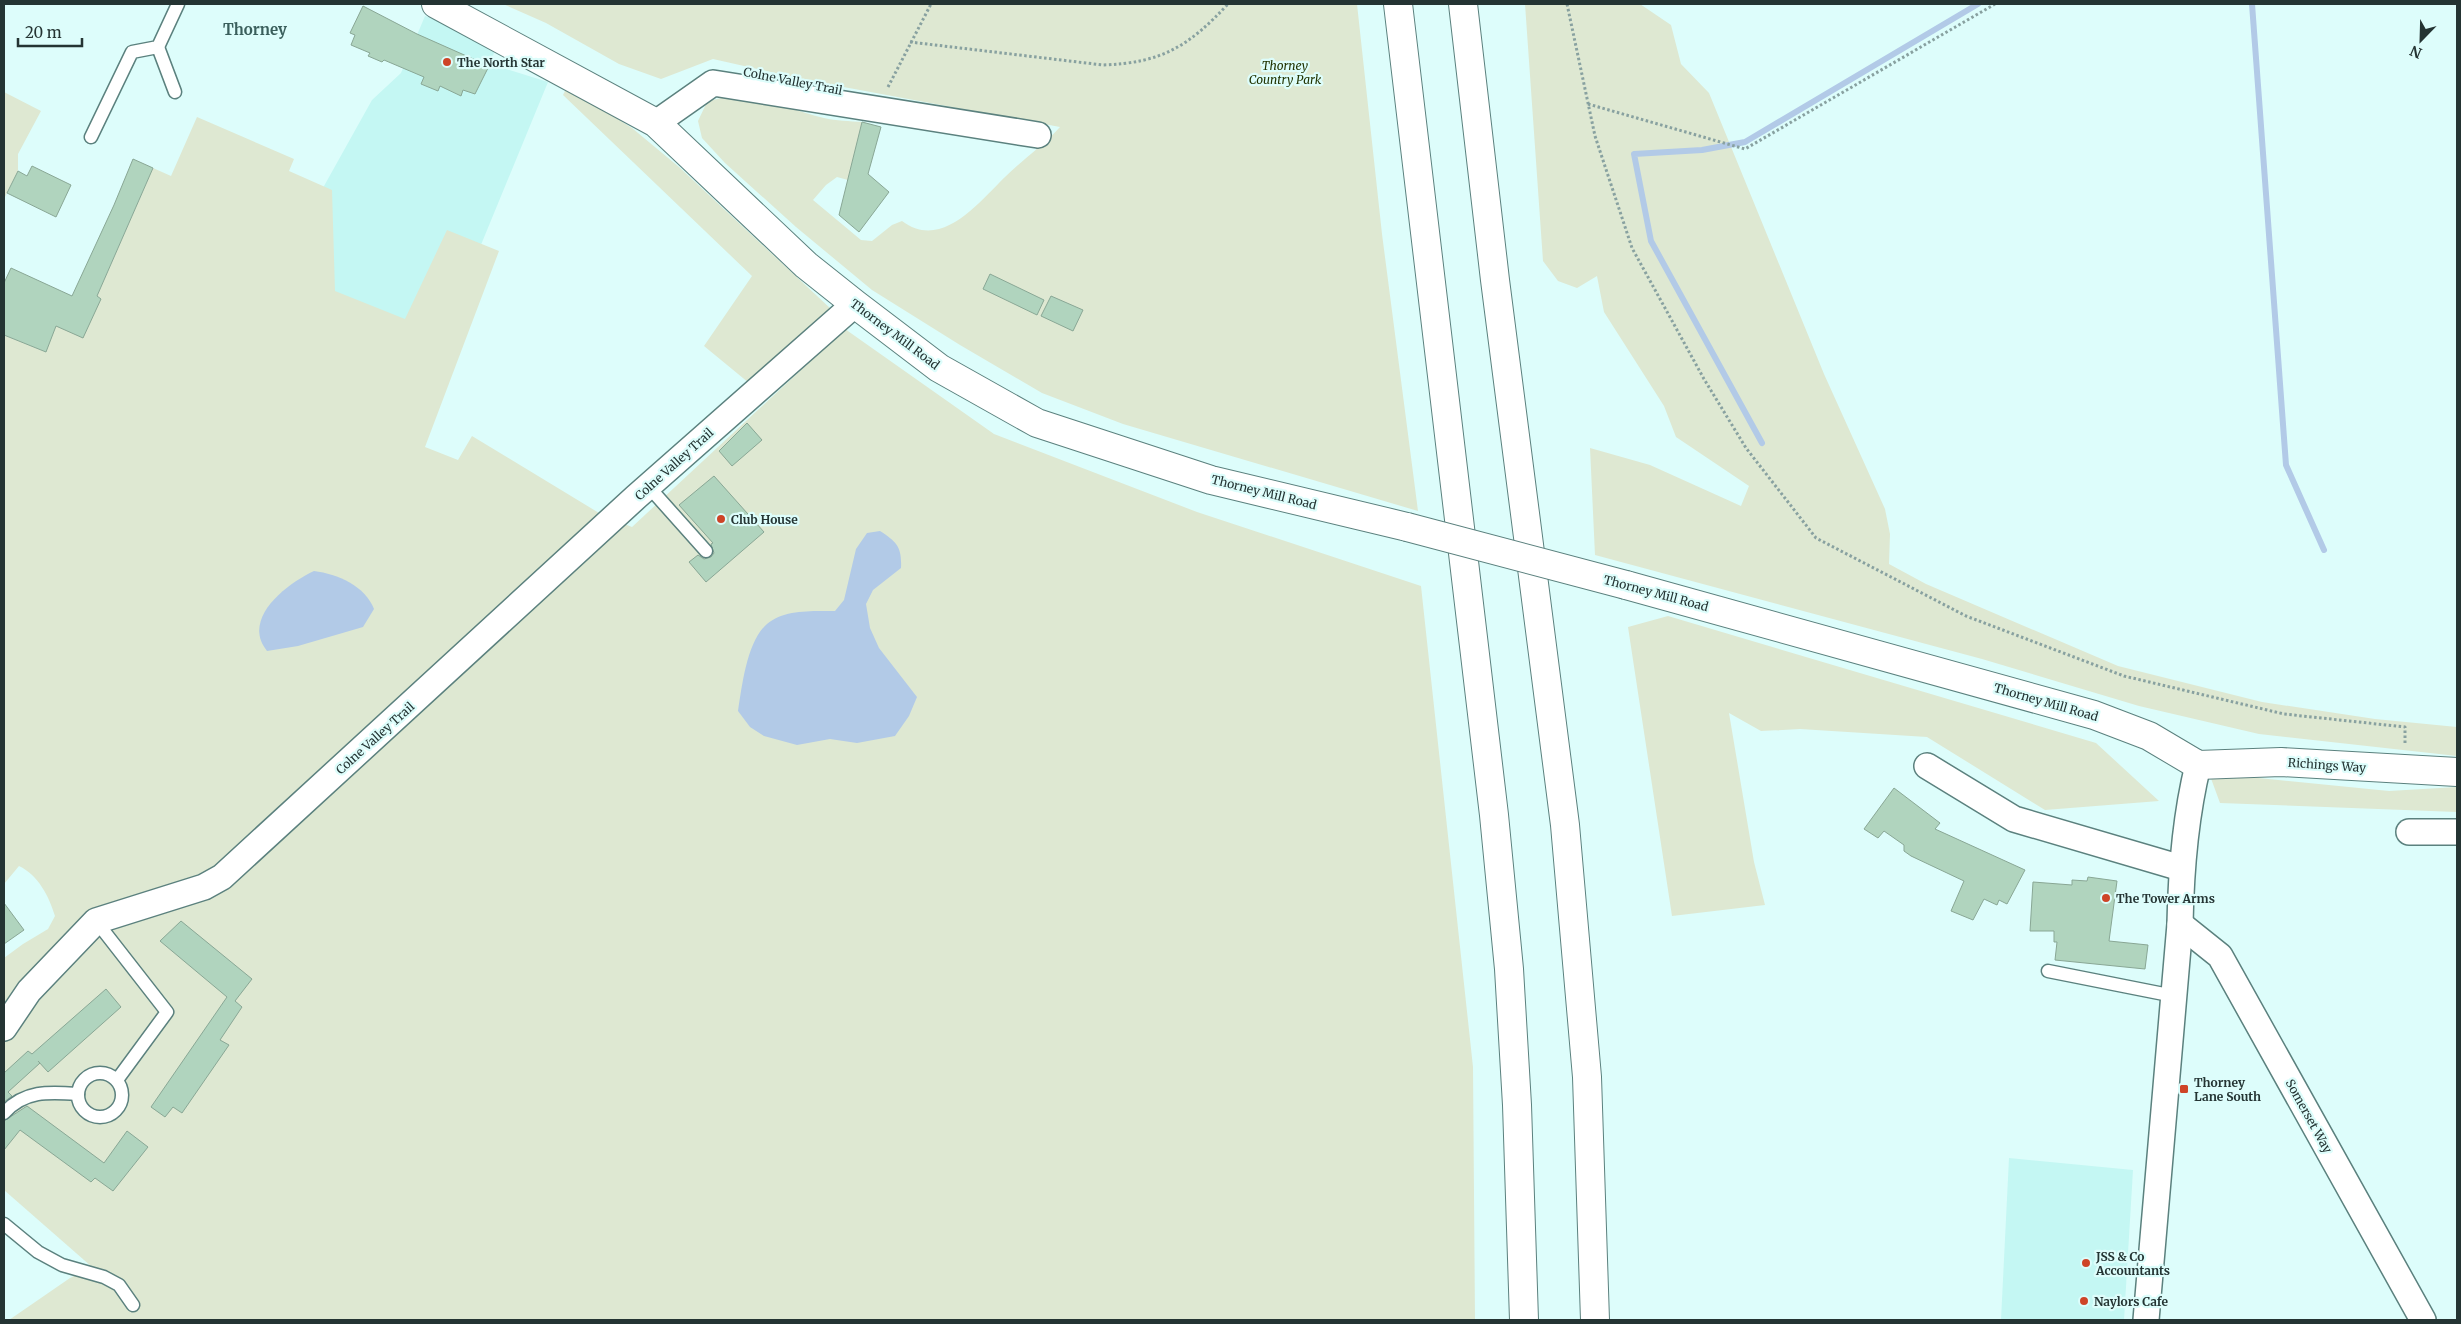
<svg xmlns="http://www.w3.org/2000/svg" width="2461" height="1324" viewBox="0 0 2461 1324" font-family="Merriweather,serif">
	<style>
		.built { fill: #c4f7f3 }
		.green { fill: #dee8d2 }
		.water { fill: #b2cae7 }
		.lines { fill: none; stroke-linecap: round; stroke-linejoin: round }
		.stream { stroke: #b2cae7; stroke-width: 6 }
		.building { fill: #b0d4be; stroke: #89a795 }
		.lane-casing { stroke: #5b817e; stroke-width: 15 }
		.street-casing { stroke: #5b817e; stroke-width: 28 }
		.secondary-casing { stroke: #5b817e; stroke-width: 30 }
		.highway-casing { stroke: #5b817e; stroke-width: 30 }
		.path { stroke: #88a1a0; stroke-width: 3; stroke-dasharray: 2.5 2.5; stroke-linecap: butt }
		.lane { stroke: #fff; stroke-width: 12 }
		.street { stroke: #fff; stroke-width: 25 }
		.secondary { stroke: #fff; stroke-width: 28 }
		.highway { stroke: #fff; stroke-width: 28 }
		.secondary-bridge-casing { stroke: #5b817e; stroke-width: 30; stroke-linecap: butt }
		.secondary-bridge { stroke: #fff; stroke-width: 28 }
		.poi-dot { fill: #ce4427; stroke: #ddfdfb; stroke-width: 2 }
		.labels { text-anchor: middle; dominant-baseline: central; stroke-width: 4.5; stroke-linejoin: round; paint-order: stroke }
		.poi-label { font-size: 12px; font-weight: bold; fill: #243433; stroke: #ddfdfb; text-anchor: start }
		.park-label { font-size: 12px; font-style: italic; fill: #213300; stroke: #ddfdfb }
		.street-label { font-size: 12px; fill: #243433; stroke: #ddfdfb }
		.quarter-label { font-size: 15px; font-weight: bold; fill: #3a5f5c; stroke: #ddfdfb }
	</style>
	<rect width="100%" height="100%" fill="#ddfdfb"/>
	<g class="built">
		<path d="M425,16L495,44V50L490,64L548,82L406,427L338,399L319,195L372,100L401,73Z"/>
		<path d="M2009,1158L2133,1170L2124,1320H2001Z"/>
	</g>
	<g class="green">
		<path d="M503,4H1357L1382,234L1418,511L1123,424L1042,393L960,345L872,290L796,227L725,163L702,138L698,121L707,102C756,86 779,108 824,118C836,121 850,121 862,122L848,180L837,177L826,185L813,200L861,240L872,241L892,225L902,221C942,251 979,202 1005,177C1022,160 1044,145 1060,127L811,81L713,59L661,79L619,64L546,23Z"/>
		<path d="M1525,4H1640L1671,25L1681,64L1709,93L1824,374L1885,509L1890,534L1889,564L1926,584L2118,666L2262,702L2375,719L2457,727V756L2259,734L2139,706L1982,659L1595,555L1590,448L1650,465L1741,506L1749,486L1676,437L1664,406L1604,312L1597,276L1577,288L1558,281L1543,261Z"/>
		<path d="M567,87L632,128L679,167L831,309L749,383L704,346L752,276L563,95Z"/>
		<path d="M4,92L41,111L18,154V171L4,199Z"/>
		<path d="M197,117L294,159L289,171L332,190L335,291L405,319L447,230L499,251L425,447L458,460L472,436L604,516L632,527L845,329L994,434L1197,512L1421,586L1473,1067L1475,1320H9L70,1278L92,1267L4,1190V958L23,944L48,929L55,916C49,896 38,875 19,866L4,884V335L46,352L55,327L101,299L97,296L153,168L171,176Z"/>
		<path d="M1668,616L2096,743L2159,801L2045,810L1927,737L1800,729L1761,731L1729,713L1754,862L1765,905L1672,916L1628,627Z"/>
		<path d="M2209,773L2389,791L2457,787V812L2220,803Z"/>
	</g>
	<g class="water">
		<path d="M880,531C897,542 902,547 901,568L873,590L866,604L870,628L879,648L917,697L909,716L895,736L857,743L830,739L797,745L764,736L750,727L738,711C742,686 747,641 767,624C784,609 814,611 835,611L844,600L856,549L867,533Z"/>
		<path d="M314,571C338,574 365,586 374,609L363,627L298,646L267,651C241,619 286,584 314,571Z"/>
	</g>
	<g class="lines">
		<g class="stream">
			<path d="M2252,4L2286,465L2324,550"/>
			<path d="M1762,443L1651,241L1634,154L1702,150L1745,142L1978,4"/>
		</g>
	</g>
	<g class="building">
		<path d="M363,6L417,34L489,66L475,94L463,90L461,96L440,86L438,91L421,84L424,77L384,60L382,62L368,56L370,53L351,45L355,35L350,33Z"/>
		<path d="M862,122L881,127L868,174L889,192L859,232L839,215Z"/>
		<path d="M133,159L153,168L97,296L101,299L83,338L56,326L46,352L4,335V283L11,268L72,296L114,205Z"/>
		<path d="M32,166L71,185L56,217L7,193L18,171L27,176Z"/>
		<path d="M990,274L1044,300L1037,315L983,289Z"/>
		<path d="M1051,296L1083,310L1073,331L1041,316Z"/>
		<path d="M747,423L762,440L732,466L719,451Z"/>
		<path d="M714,476L764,532L706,582L689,562L698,555L704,559L711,557L714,553L711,544L713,543L679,505Z"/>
		<path d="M1894,788L1940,823L1935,829L2025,870L2007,904L1999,900L1997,905L1984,899L1973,920L1951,911L1964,881L1911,856L1904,851V845L1884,831L1878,838L1864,829Z"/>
		<path d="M2088,877L2117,881L2109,941L2148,945L2145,969L2055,960L2057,942H2054V931H2030L2033,882L2072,885V880L2087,881Z"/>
		<path d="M4,903L24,930L4,944Z"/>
		<path d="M181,921L252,979L235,1001L242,1007L220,1040L229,1045L182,1113L173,1107L165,1117L151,1107L227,997L160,941Z"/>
		<path d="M106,989L121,1007L48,1072L38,1061L40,1063L8,1092L12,1096L4,1102V1073L28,1051L32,1054Z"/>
		<path d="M27,1106L104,1163L127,1131L148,1147L113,1191L95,1178L91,1182L20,1130L4,1150V1121Z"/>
	</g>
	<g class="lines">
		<g class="lane-casing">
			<g id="lane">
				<path d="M158,47L175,92"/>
				<path d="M91,137L132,52L158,47L178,4"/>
				<path d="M648,486L706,551"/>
				<path d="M96,921L167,1012L117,1080"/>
				<path d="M2048,971L2174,996"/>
				<circle cx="100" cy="1095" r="22"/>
				<path d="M4,1113C25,1090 49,1092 78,1094"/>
				<path d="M4,1224L38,1252L62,1265L104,1277L119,1285L133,1305"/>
			</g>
		</g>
		<g class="street-casing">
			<g id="street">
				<path d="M656,123L713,83L1038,135"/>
				<path d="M1927,766L2014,819L2181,868"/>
				<path d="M2409,832H2457"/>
				<path d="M2180,924L2220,956L2423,1320"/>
				<path d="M4,1028L29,991L96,921L204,887L222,877L636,497L855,304"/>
				<path d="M2146,1320L2180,924C2181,870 2185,818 2198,765"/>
			</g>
		</g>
		<g class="secondary-casing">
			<g id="secondary">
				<path d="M436,4L656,123L806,265L855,304L939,368L1037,423L1211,480L1407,527"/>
				<path d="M1626,585L2094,715L2149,736L2198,765L2281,762L2457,772"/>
			</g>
		</g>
		<g class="highway-casing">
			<g id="highway">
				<path d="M1398,4L1494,815L1509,969L1517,1105L1524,1320"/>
				<path d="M1463,4L1495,280L1565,825L1587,1077L1595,1320"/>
			</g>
		</g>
		<g class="path">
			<path d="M1567,4L1595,136L1632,248L1704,379L1746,448L1816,538L1966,616L2124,676L2284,714L2405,727V745"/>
			<path d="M910,42L1103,65C1162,63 1189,46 1228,4"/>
			<path d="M888,87L931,4"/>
			<path d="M1588,104L1745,149L1995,4"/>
		</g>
		<use href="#lane" class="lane"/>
		<use href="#street" class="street"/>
		<use href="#secondary" class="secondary"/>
		<use href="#highway" class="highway"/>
		<g class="secondary-bridge-casing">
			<path id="secondary-bridge" d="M1407,527L1626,585"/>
		</g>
		<use href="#secondary-bridge" class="secondary-bridge"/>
	</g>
	<g class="poi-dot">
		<circle cx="447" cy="62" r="5"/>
		<circle cx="721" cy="519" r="5"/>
		<circle cx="2106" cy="898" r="5"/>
		<rect x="2179" y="1084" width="10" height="10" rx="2.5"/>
		<circle cx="2086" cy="1263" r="5"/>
		<circle cx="2084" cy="1301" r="5"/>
	</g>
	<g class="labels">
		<g class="poi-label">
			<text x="457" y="62">The North Star</text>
			<text x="731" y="519">Club House</text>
			<text x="2116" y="898">The Tower Arms</text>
			<text x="2194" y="1082">Thorney<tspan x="2194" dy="14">Lane South</tspan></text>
			<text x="2096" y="1256">JSS &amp; Co<tspan x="2096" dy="14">Accountants</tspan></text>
			<text x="2094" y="1301">Naylors Cafe</text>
		</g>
		<g class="park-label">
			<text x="1285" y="65">Thorney<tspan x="1285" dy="14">Country Park</tspan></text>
		</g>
		<g class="street-label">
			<text transform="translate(793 81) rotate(11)">Colne Valley Trail</text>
			<text transform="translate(895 334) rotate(37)">Thorney Mill Road</text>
			<text transform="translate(674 464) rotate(-42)">Colne Valley Trail</text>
			<text transform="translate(1264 492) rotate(14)">Thorney Mill Road</text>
			<text transform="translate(1656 593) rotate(15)">Thorney Mill Road</text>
			<text transform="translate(2046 702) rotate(16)">Thorney Mill Road</text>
			<text transform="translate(375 738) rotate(-42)">Colne Valley Trail</text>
			<text transform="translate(2327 765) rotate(4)">Richings Way</text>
			<text transform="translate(2309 1116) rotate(61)">Somerset Way</text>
		</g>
		<g class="quarter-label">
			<text x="255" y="29">Thorney</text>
		</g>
	</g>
	<rect width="2461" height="1324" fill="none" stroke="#243433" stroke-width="10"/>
	<g transform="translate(2421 40) rotate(203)" stroke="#ddfdfb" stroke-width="4" paint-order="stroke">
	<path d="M0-4L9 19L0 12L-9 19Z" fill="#243433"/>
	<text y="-8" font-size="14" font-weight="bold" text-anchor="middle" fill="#243433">N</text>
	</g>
	<path d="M18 38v8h64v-8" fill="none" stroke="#243433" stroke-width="2.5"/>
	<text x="25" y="38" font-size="15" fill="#243433" stroke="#ddfdfb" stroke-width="4" paint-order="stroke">20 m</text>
</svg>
